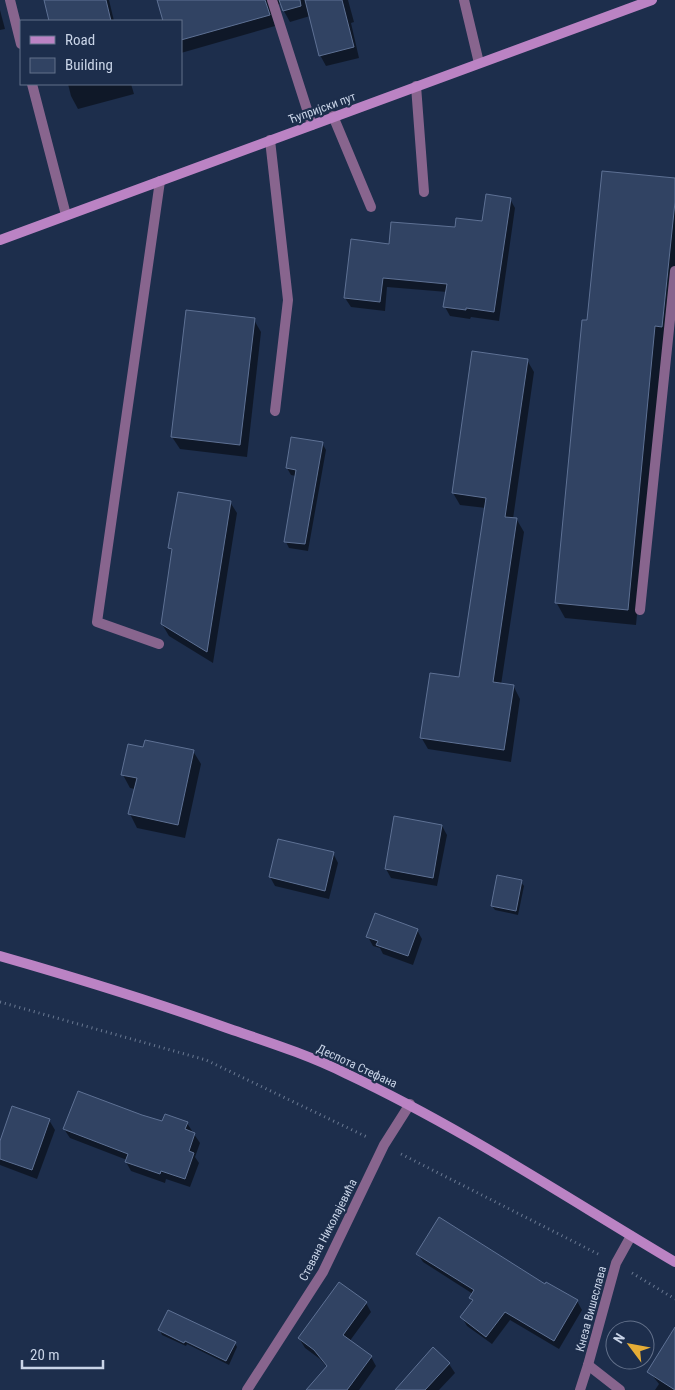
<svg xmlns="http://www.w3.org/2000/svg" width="675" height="1390" viewBox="0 0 675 1390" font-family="'Roboto Condensed',sans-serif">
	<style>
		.shadow { fill: #0007 }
		.building { fill: #314363; stroke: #5e7194 }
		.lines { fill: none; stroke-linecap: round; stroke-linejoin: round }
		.path { stroke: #6a7992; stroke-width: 3; stroke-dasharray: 1 4; stroke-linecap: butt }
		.lane { stroke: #88658e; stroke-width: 10 }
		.street { stroke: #88658e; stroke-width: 10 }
		.secondary { stroke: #bb83c4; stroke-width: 10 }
		.labels { text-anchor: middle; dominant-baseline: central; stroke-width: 4.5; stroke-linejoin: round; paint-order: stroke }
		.street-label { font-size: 12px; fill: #c9d4e7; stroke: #1d2e4c }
	</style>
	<rect width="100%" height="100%" fill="#1d2e4c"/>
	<g class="shadow">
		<path d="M45,0H109L114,21H51Z"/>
		<path d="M159,0H348L354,22L351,23L359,58L326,66L320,55L310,16L290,22L280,4L273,6L271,11L275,26L181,53V21H165Z"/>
		<path d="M0,10L5,29L0,30Z"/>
		<path d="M68,84H131L134,94L78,109L71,96Z"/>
		<path d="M675,180V301L664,342L636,625L565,618L556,602Z"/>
		<path d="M510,199L515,208L499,321L471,317L470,319L450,316L445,307L447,292L387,287L385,311L351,307L345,298L390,245L483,223Z"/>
		<path d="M254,320L261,332L247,457L180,449L172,437Z"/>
		<path d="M527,360L534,372L513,519L517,520L524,532L501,685L514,687L520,699L511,762L428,749L421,737L460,679L486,508L460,505L453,493Z"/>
		<path d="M322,443L326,450L308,551L289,548L286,542L296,476L291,475L287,468Z"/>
		<path d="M230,502L237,513L213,663L169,636L162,624L173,554L170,548Z"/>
		<path d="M144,749L193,751L201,764L185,838L137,828L130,814L135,789L130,788L123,775Z"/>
		<path d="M442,826L447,835L437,886L391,878L386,869Z"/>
		<path d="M333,853L338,863L329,899L275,886L270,877Z"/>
		<path d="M521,882L524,886L518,915L495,910L492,906Z"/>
		<path d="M417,930L422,939L413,965L383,954L380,948L373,946L368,937Z"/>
		<path d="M13,1108L49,1120L55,1130L37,1179L0,1165V1144Z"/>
		<path d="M141,1116L163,1122L187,1123L194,1134L200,1143L195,1157L199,1163L190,1187L166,1179L165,1183L131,1171L126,1162L127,1160L70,1138L64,1129Z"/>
		<path d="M418,1254L545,1286L577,1301L582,1310L559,1349L510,1320L492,1344L467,1326L462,1317L473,1302L470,1298L473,1294L423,1262Z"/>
		<path d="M366,1303L371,1312L349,1342L371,1357L376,1366L359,1390H308L327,1367L320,1359L305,1348L299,1338Z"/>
		<path d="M160,1330L235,1343L237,1347L229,1365L187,1344L186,1346L162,1335Z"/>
		<path d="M675,1350V1390H655L659,1384L652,1375Z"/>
		<path d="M449,1364L455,1373L439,1390H397Z"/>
	</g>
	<g class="building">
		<path d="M44,0H106L111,21H49Z"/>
		<path d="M157,0H265L270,15L181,40V21H163Z"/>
		<path d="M279,0H300L301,6L283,11Z"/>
		<path d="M305,0H342L354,47L319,56Z"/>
		<path d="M602,171L675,178V202L662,327L655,326L628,610L555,603L582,320H587Z"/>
		<path d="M486,194L511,198L494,312L466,308V310L443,307L447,284L383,278L380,302L344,298L351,239L389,244L391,222L455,227L456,218L482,221Z"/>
		<path d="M186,310L255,318L240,445L171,437Z"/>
		<path d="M472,351L528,359L505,517L517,518L493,682L514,685L504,750L420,738L430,673L459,677L486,498L452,493Z"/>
		<path d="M291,437L323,442L305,544L284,542L296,470L286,468Z"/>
		<path d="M178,492L231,501L207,652L161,624L172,549L168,548Z"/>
		<path d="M145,740L194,750L178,825L128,814L137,778L121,775L128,744L143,747Z"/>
		<path d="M394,816L442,825L433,878L385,869Z"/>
		<path d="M278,839L334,852L325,891L269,877Z"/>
		<path d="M497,875L522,880L516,911L491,906Z"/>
		<path d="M375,913L418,929L408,956L376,945L378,941L366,937Z"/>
		<path d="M78,1091L142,1115L162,1121L165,1114L188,1122L185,1129L195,1133L189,1151L194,1153L185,1179L161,1171L160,1174L125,1162L128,1154L63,1129Z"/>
		<path d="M12,1106L50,1119L32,1170L0,1159V1141Z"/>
		<path d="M439,1217L545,1284L546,1282L578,1300L554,1341L505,1312L486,1337L460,1317L473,1300L469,1298L474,1290L416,1254Z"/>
		<path d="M339,1282L367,1302L343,1335L372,1356L347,1390H306L327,1366L314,1350L298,1338Z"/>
		<path d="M168,1310L236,1342L226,1361L185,1341L184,1343L158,1330Z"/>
		<path d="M675,1327V1390L647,1372Z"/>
		<path d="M433,1347L450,1363L425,1390H395Z"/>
	</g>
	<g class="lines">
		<g class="path">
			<path d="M0,1002L206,1060L369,1138"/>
			<path d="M401,1154L600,1255"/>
			<path d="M632,1273L675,1299"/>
		</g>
		<g class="lane">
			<path d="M10,0L21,44"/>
			<path d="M272,0L312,125"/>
			<path d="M464,0L479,63"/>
			<path d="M32,84L66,215"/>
			<path d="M416,86L424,192"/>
			<path d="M333,116L371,207"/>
			<path d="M270,140L288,300L275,411"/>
			<path d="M640,610L675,271"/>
			<path d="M159,644L97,622L160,181"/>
		</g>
		<g class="street">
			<path d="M588,1365L620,1390"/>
			<path d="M247,1390L323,1272L384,1145L410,1104"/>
			<path d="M580,1390L588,1365L616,1263L631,1236"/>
		</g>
		<g class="secondary">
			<path d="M0,240L652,0"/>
			<path d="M0,956C77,978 152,1001 227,1028C268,1042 309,1055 347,1074C462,1128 567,1198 675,1262"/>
		</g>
	</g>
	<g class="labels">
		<g class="street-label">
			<text transform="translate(322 108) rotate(-20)">Ћупријски пут</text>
			<text transform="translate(357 1066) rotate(25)">Деспота Стефана</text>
			<text transform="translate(328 1230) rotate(-63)">Стевана Николајевића</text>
			<text transform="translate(591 1309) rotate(-75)">Кнеза Вишеслава</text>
		</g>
	</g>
	<rect x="20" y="20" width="162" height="65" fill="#1d2e4c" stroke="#62708a"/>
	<rect x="30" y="36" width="25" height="8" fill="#bb83c4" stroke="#62708a"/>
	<text x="65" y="45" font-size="15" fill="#c9d4e7">Road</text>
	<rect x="30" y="58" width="25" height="15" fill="#314363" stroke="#62708a"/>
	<text x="65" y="70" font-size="15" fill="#c9d4e7">Building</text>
	<g transform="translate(630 1345) rotate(302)"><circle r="24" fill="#1d2e4c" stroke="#62708a"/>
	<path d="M0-4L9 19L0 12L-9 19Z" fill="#e6ad36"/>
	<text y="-8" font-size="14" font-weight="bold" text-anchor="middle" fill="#c9d4e7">N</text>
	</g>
	<path d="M22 1360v8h81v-8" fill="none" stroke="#c9d4e7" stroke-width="2.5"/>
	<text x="30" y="1360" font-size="15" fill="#c9d4e7" stroke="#1d2e4c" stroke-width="4" paint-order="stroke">20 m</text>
</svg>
